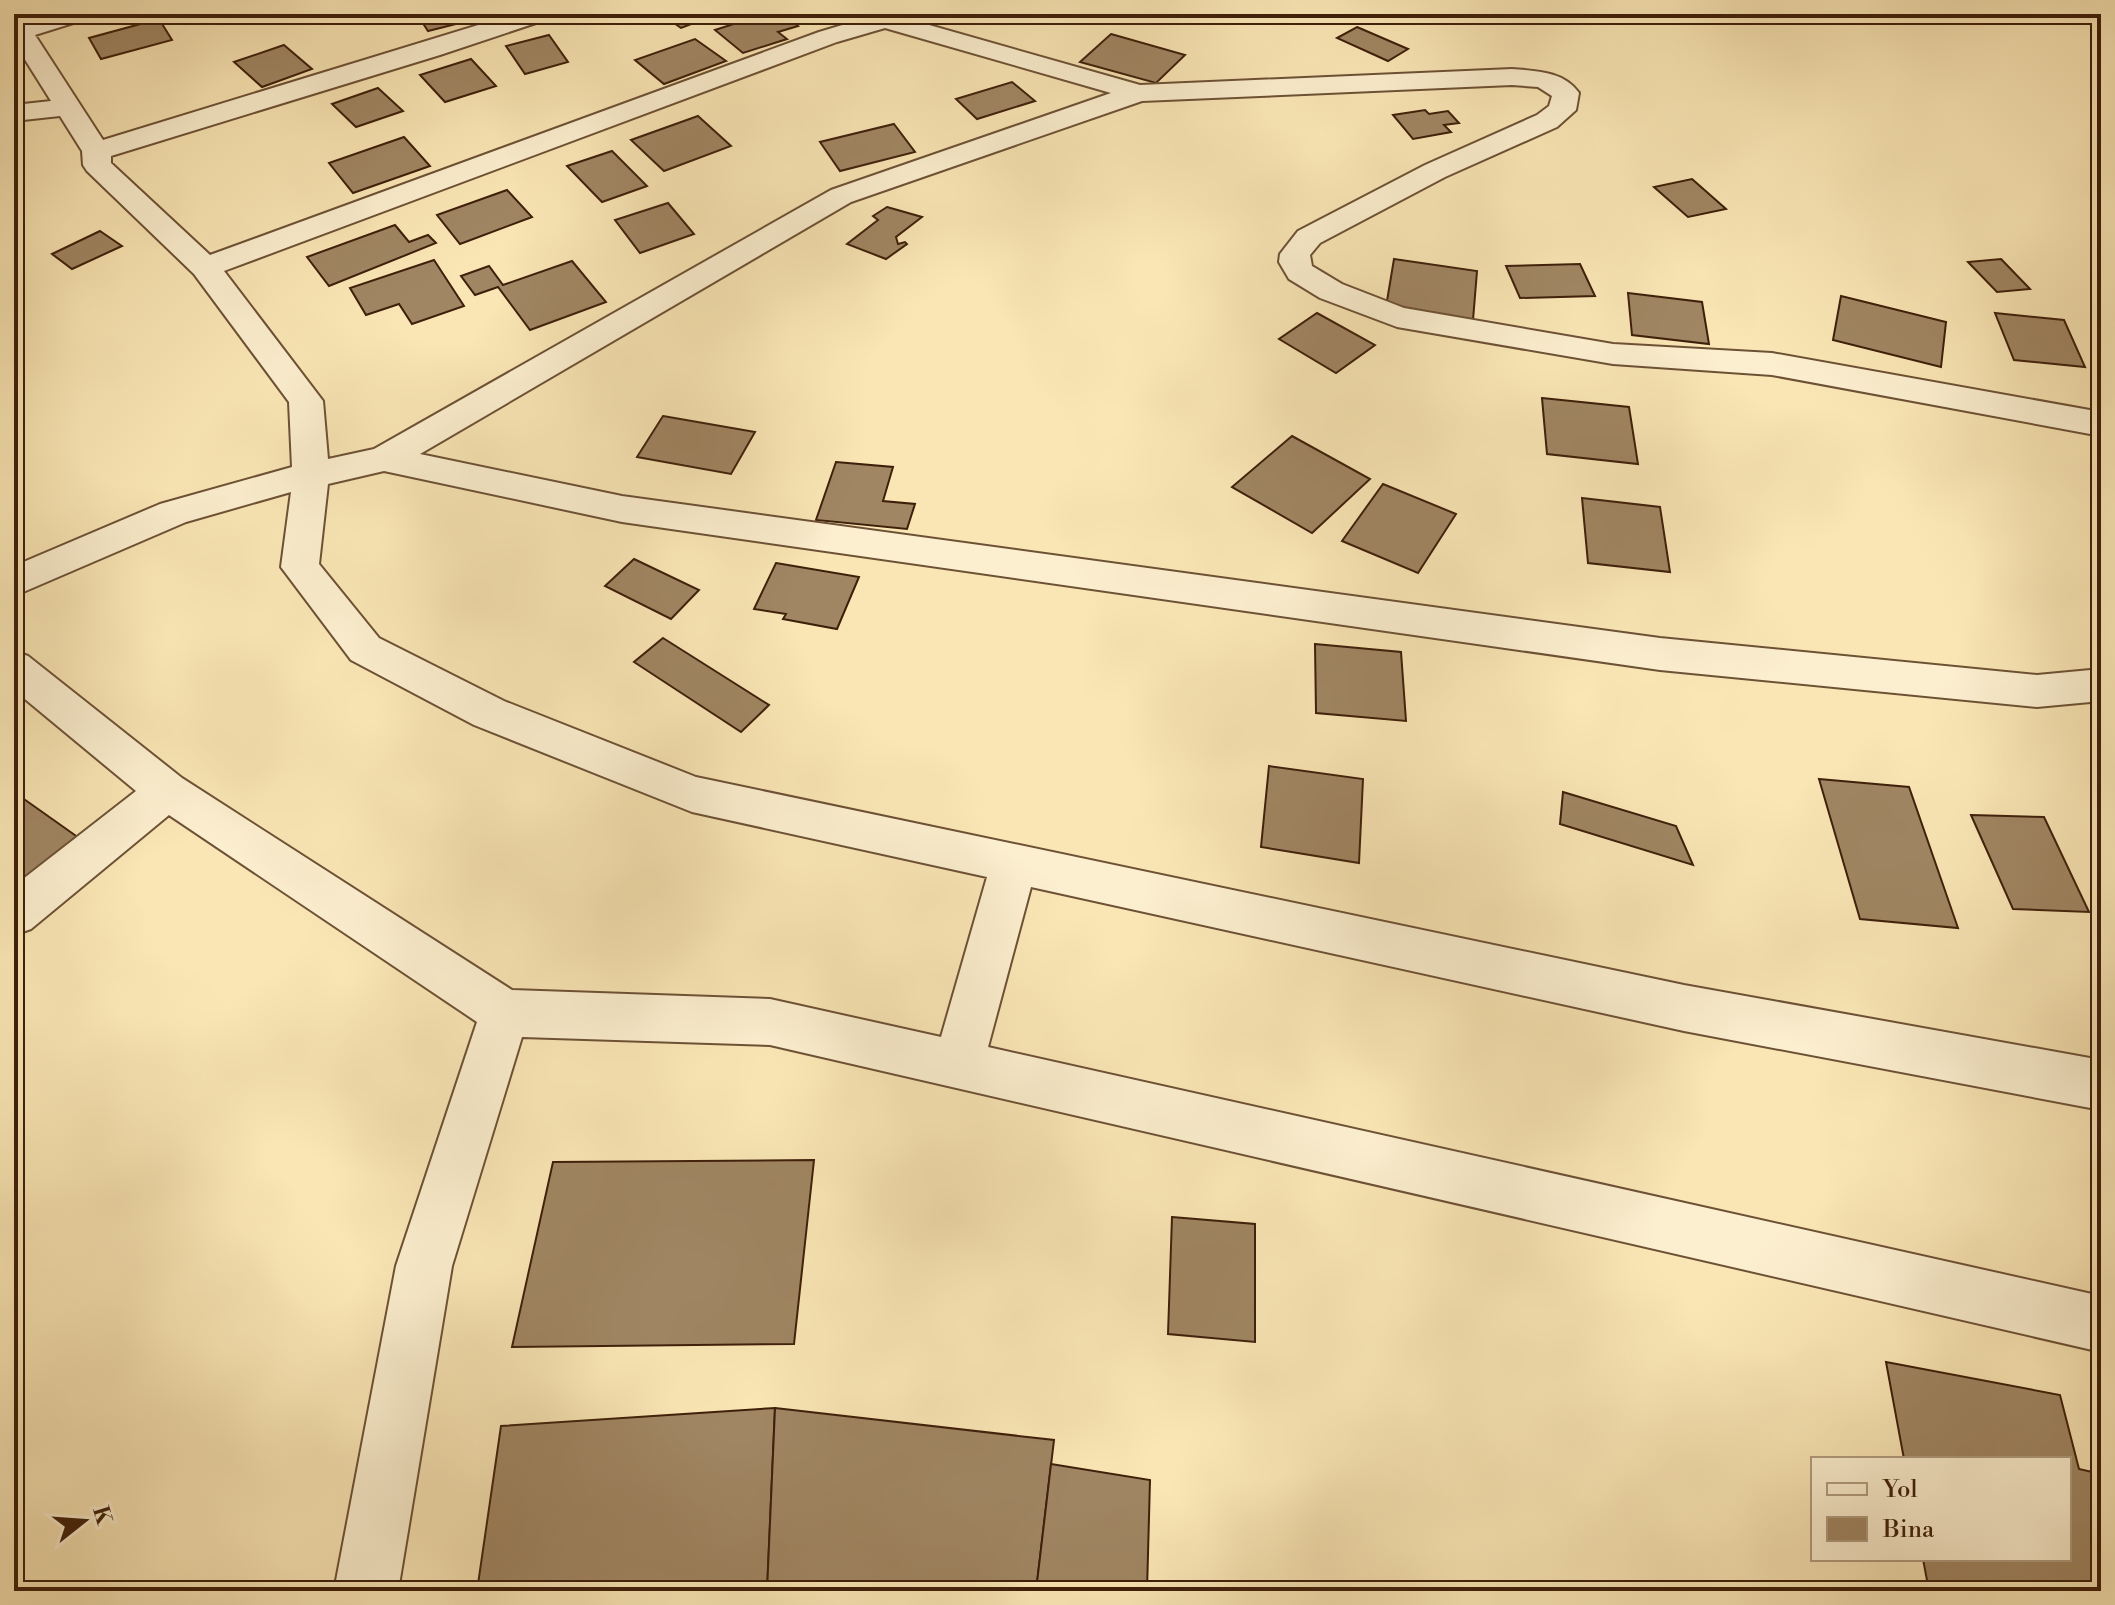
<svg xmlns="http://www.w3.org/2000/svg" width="2115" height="1605" viewBox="0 0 2115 1605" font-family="'Libre Bodoni',serif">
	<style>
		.building { fill: #a08663; stroke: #3e1f0a; stroke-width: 2 }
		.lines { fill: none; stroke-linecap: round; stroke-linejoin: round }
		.street-casing { stroke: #6d5135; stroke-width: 4 }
		.street { fill: #fcefcf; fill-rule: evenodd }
	</style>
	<rect width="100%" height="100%" fill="#fae6b5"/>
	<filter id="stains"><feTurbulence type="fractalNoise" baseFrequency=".0025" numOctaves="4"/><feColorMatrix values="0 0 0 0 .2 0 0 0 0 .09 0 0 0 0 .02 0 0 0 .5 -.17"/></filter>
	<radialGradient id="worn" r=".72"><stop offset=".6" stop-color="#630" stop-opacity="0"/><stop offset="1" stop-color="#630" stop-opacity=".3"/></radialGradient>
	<g class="building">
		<path d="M417,14H477L480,18L428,31Z"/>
		<path d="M661,14H718L681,28Z"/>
		<path d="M765,14H782L798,26L778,32L787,39L743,53L715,30Z"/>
		<path d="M159,19L172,40L101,59L89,38Z"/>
		<path d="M1357,27L1408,49L1388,61L1337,38Z"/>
		<path d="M1111,34L1185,55L1156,83L1080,62Z"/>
		<path d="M549,35L568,62L525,74L506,46Z"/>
		<path d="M695,39L726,61L664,84L635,60Z"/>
		<path d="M284,45L312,69L262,87L234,62Z"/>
		<path d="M471,59L496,86L445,102L420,75Z"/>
		<path d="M1012,82L1035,101L977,119L956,99Z"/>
		<path d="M378,88L403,111L356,127L332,104Z"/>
		<path d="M1425,110L1429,114L1448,111L1459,123L1444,125L1451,132L1413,139L1393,115Z"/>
		<path d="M698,116L731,146L664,171L631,140Z"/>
		<path d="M894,124L915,152L840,171L820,142Z"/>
		<path d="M404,137L430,166L353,193L329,163Z"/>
		<path d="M612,151L647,186L602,202L567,166Z"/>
		<path d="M1692,179L1726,209L1688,217L1654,187Z"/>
		<path d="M507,190L532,217L460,244L437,215Z"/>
		<path d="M668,203L694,234L640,253L615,220Z"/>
		<path d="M887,207L922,217L896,237L898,244L905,242L907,244L886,259L847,244L878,220L873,216Z"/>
		<path d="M395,225L409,242L428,235L436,243L329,286L307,257Z"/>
		<path d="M100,231L122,246L72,269L52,254Z"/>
		<path d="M1394,259L1477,271L1473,320L1386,307Z"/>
		<path d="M2001,259L2030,289L1997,292L1968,262Z"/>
		<path d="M434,260L464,306L412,324L399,304L366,315L350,288Z"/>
		<path d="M572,261L606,302L530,330L498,287L475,295L461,276L489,266L503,285Z"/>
		<path d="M1580,264L1595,296L1520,298L1506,266Z"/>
		<path d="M1628,293L1702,302L1709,344L1632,335Z"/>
		<path d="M1841,296L1946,322L1941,367L1833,340Z"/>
		<path d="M1317,313L1375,345L1336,373L1279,339Z"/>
		<path d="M1995,313L2064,320L2085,367L2014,360Z"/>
		<path d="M1542,398L1629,407L1638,464L1547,454Z"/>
		<path d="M663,416L755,432L731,474L637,457Z"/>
		<path d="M1292,436L1370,479L1312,533L1232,487Z"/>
		<path d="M836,462L893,467L883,501L915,504L907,529L816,520Z"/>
		<path d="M1383,484L1456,514L1418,573L1342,541Z"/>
		<path d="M1582,498L1660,507L1670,572L1588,563Z"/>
		<path d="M634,559L699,590L671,619L605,586Z"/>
		<path d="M776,563L859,577L837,629L783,619L786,614L754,609Z"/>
		<path d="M663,638L769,705L741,732L634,662Z"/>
		<path d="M1315,644L1401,652L1406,721L1316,713Z"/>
		<path d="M1269,766L1363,779L1359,863L1261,847Z"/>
		<path d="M1819,779L1909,787L1958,928L1860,919Z"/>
		<path d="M14,792L79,838L14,891Z"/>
		<path d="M1563,792L1676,826L1693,865L1560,824Z"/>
		<path d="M1971,815L2044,817L2089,912L2013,909Z"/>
		<path d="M814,1160L794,1344L512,1347L553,1162Z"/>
		<path d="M1172,1217L1255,1224V1342L1168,1334Z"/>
		<path d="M1886,1362L2060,1395L2079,1469L2101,1474V1591H1929L1923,1559H2069V1459H1904Z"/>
		<path d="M775,1408L767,1591H477L501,1426Z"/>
		<path d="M775,1408L1054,1440L1036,1591H767Z"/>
		<path d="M1051,1464L1150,1480L1147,1591H1036Z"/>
		<path d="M1354,1584L1423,1591H1354Z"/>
	</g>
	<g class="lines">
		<g class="street-casing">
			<path id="street" d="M50,14H89L86,19L35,35L103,140L514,14H551L548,19L440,55L111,156V163L210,255L819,32L879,14L894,15L1140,85L1512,69C1536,71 1564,71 1579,93L1576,110L1557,127L1445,177L1320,243L1310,255L1312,266L1342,284L1404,308L1613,344L1772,353L2101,412V436L1772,375L1613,364L1397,327L1320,298L1289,279L1279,262L1280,254L1298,231L1425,165L1537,115L1549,106L1552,96L1538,87L1512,85L1142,101L851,202L420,454L622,496L1660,638L2037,675L2101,669V701L2037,707L1660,670L622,522L384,471L328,484L319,564L379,638L504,701L696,777L1684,985L2101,1060V1110L1684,1031L1031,887L988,1047L2101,1296V1352L770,1045L522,1037L452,1266L398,1591H334L396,1266L477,1022L169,815L31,929L14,935V886L136,791L14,690V651L28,656L182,778L512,990L770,999L941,1037L987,877L692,812L474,725L351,660L281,567L291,492L186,522L14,596V566L160,504L292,467L289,402L194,274L87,171L83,165L82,151L60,116L14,121V105L51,101L14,42V25ZM885,28L1111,93L831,190L374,449L328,459L323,401L224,271L837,42Z"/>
		</g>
		<use href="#street" class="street"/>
	</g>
	<rect width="2115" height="1605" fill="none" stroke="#fae6b5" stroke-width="48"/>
	<rect x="16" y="16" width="2083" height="1573" fill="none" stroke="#3e1f0a" stroke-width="4"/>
	<rect x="24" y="24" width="2067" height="1557" fill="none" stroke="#3e1f0a" stroke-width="2"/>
	<rect x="1811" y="1457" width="260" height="104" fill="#fcefcf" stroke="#b09c80" stroke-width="2"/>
	<rect x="1827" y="1483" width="40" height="12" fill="#fcefcf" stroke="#b09c80" stroke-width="2"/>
	<text x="1883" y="1497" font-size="24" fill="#3e1f0a">Yol</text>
	<rect x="1827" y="1517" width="40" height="24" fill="#a08663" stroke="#b09c80" stroke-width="2"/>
	<text x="1883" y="1537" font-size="24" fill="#3e1f0a">Bina</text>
	<g transform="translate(84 1521) rotate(73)" stroke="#fcefcf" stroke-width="6" paint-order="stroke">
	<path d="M0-6L14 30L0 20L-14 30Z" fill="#3e1f0a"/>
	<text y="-12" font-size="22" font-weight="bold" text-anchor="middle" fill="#3e1f0a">K</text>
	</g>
	<rect width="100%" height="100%" filter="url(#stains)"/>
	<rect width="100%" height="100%" fill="url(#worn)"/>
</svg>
